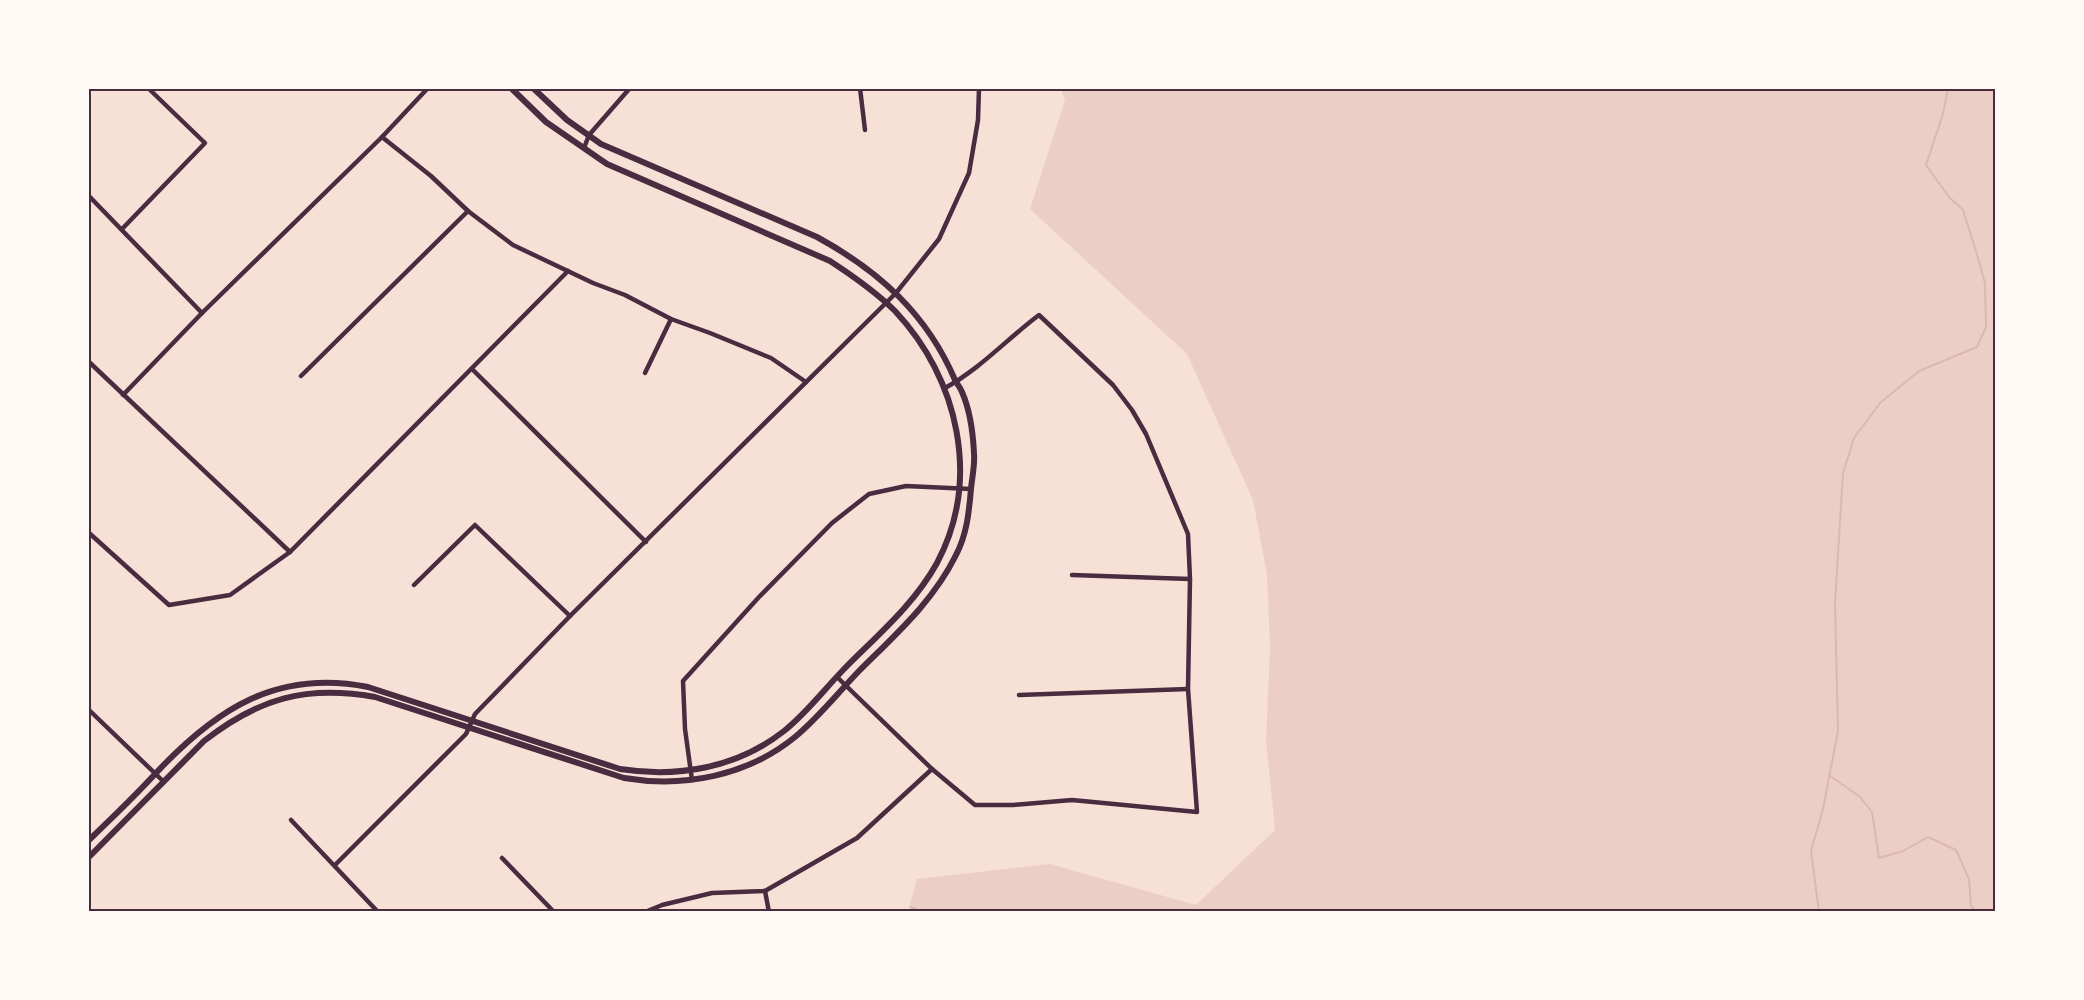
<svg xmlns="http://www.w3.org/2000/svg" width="2084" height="1000" viewBox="0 0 2084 1000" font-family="Helvetica,sans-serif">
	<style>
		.green { fill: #ebcfc5 }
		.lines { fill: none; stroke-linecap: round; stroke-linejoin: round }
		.stream { stroke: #dcb8b0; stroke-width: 2 }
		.minor { stroke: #4a2c40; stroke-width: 4.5 }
		.tertiary { stroke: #4a2c40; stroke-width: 6 }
		.neatline { fill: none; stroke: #4a2c40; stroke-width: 2 }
	</style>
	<rect width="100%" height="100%" fill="#f7e1d7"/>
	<path class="green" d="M1061,89H1995V911H908L917,879L1050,864L1196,905L1275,830L1266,740L1270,647L1267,574L1253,500L1187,354L1030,209L1065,100Z"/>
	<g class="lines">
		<g class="stream">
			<path d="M1829,775L1860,797L1872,812L1879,858L1903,851L1928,837L1956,850L1969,879L1971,906L1976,912"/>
			<path d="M911,907L923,912"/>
			<path d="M1819,912L1811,851L1823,809L1838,731L1835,602L1843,473L1854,438L1880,403L1919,371L1977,347L1986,327L1985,283L1975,248L1963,210L1949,197L1926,165L1943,114L1948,88"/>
		</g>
		<g class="minor">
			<path d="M860,88L865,130"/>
			<path d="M382,137L431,176L468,211L513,245L593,283L625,295L671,319L710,333L771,358L806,382"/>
			<path d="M584,148L589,135L630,88"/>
			<path d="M88,195L202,313"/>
			<path d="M123,228L205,143L148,88"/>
			<path d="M88,361L290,552"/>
			<path d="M472,369L646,542"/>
			<path d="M645,373L671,319"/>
			<path d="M301,376L468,211"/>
			<path d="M123,395L202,313L382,137L428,88"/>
			<path d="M88,532L169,605L230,595L290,552L568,271"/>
			<path d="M1072,575L1190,579"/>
			<path d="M414,585L475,525L570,616"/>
			<path d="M837,677L932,769L975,805H1013L1072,800L1197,812L1188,689L1190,579L1188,534L1146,434L1132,410L1113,385L1039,315C1007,339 980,369 945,388"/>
			<path d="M1019,695L1188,689"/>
			<path d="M88,709L164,782"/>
			<path d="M692,780L685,729L683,681L759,597L832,523L869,494L906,486L971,489"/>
			<path d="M291,820L378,912"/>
			<path d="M502,858L554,912"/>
			<path d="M335,865L466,734L475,714L570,616L896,293L939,239L969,173L978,120L979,88"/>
			<path d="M765,891L769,912"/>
			<path d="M645,912L662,905L712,893L765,891L857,838L932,769"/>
		</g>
		<g class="tertiary">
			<path d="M88,841C111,819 134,797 156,773C216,709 277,669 368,687L620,769C678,778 737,768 784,731C807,713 826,687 847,666C879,634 915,603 937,563C981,480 959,379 895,311C876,292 853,276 830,261L607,164L546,122L511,88"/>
			<path d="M88,858L204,741C259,698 306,685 375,697L624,778C684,788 747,776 795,737C818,718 837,694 858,672C894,636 933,602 956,555C967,534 969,512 971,489C972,477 975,466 974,453C973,433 970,410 962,392C960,387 957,384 955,380C927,314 879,271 817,237L601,144L567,120L533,88"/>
		</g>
	</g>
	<rect width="2084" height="1000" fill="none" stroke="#fffaf5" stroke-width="180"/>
	<rect x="90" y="90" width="1904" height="820" class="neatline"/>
</svg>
